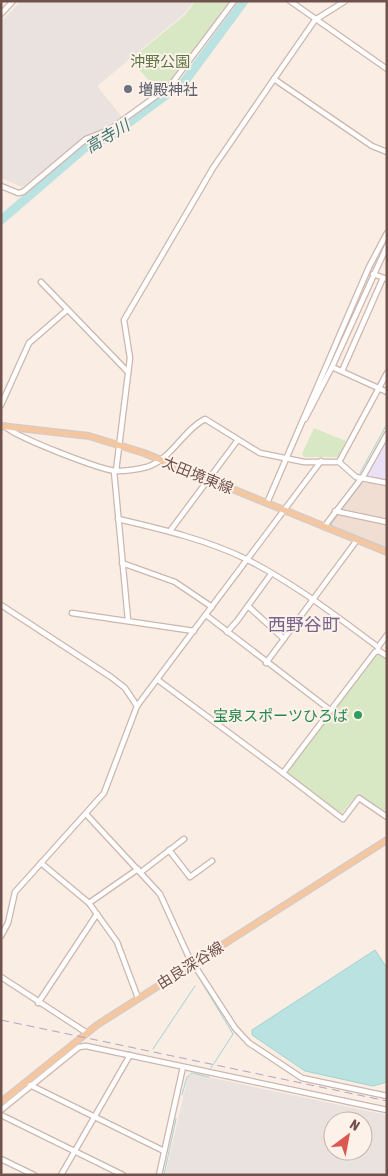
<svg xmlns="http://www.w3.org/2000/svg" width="388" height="1176" viewBox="0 0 388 1176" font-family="'Asap Condensed','Noto Sans JP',sans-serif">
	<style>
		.residential { fill: #f1ded3 }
		.industrial { fill: #eae2de; fill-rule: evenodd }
		.education { fill: #ebe1f6 }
		.green { fill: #d8e7c4 }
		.water { fill: #bae2e1; stroke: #a1d3d2 }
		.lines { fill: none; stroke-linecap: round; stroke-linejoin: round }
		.stream { stroke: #a1d3d2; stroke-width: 1 }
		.river { stroke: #bae2e1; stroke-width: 9 }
		.minor-casing { stroke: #cdb6ae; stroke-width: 7 }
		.major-casing { stroke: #d4cbc9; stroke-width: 8 }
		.minor { stroke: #fff; stroke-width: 4.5 }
		.major { stroke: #f4c7a1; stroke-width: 5.5 }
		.rail { stroke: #afa4c2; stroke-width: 1; stroke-dasharray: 8 5; stroke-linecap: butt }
		.worship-dot { fill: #6b7280; stroke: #fdf2ea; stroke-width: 2 }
		.leisure-dot { fill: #2e9e5b; stroke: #fdf2ea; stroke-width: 2 }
		.labels { text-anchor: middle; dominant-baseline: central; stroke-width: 4; stroke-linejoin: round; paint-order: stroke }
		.park-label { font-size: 15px; fill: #5c7644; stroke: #fdf2ea }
		.worship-label { font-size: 15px; fill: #5b616d; stroke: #fdf2ea; text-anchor: start }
		.street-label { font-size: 15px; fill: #70524c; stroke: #fdf2ea }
		.leisure-label { font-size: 15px; fill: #27864d; stroke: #fdf2ea; text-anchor: end }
		.water-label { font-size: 16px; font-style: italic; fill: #417575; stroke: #fdf2ea }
		.quarter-label { font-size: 18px; fill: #78648d; stroke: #fdf2ea }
	</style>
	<rect width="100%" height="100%" fill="#faeee4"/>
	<path class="residential" d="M362,482L387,486V549L331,526L330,523Z"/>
	<g class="industrial">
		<path d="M21,1H194L184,14L97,86L122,117L105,130L85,137L22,187L1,178V22Z"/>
		<path d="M193,1074L387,1115V1175H165L188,1077ZM333,1121H363V1151H333Z"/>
	</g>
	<path class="education" d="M387,439V482L368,479L366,475Z"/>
	<g class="green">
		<path d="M195,1H232L172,80L159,91L130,60L185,15Z"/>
		<path d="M314,428L346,441L338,457H304L302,454Z"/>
		<path d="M376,653L387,659V815L358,794L341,814L286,772Z"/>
	</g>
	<path class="water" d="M375,950L387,968V1082L373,1086L305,1071L252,1035V1030Z"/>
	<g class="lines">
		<g class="stream">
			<path d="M360,382L387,395"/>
			<path d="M360,473L387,424"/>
			<path d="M342,509L361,484"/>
			<path d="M337,516L331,524L332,526L387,548"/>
			<path d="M297,894L387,836"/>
			<path d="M195,959L294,896"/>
			<path d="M193,968L233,1034"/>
			<path d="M153,1049L195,986"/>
			<path d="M211,1068L233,1034"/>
			<path d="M182,1095L187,1077L192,1073L209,1077"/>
			<path d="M164,1175L176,1119"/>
		</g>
		<path class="river" d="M1,220L88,145L111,136L185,81L244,1"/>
		<g class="minor-casing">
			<g id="minor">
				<path d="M290,1L387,69"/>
				<path d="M1,14L13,1"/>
				<path d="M274,79L372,146L387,152"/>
				<path d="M1,186L18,193L23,192L86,139L109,130L170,86L234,1"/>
				<path d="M373,274L387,279"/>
				<path d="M41,282L128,372"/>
				<path d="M332,367L387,392"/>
				<path d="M342,371L383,278"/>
				<path d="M1,405L29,343L67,310"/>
				<path d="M305,419L332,367L387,246"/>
				<path d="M5,426C10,435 103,471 117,471C125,471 139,469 147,467C172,459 183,430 205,419L260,453L304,462H339L356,477L387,483"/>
				<path d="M339,462L387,373"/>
				<path d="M114,471L128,620"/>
				<path d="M116,471L130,358L124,320L213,168L274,79L315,20L345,1"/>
				<path d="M267,503L369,267L387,233"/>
				<path d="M335,511L387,522"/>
				<path d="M118,519C161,529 208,540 248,560C295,584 336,616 378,647V650"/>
				<path d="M324,527L364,475L387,434"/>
				<path d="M170,531L237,441"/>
				<path d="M122,563L175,582L212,607"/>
				<path d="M1,605L111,677L125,688L137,706"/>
				<path d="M248,606L284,639"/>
				<path d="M72,613L194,631"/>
				<path d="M206,615L330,710"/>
				<path d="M227,632L237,621L271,574"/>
				<path d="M378,647L387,635"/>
				<path d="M387,656L379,651L375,652L283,773L343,819L359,798L387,817"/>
				<path d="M266,663L357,540"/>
				<path d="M158,680L283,773"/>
				<path d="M86,814L160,894L192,964"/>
				<path d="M169,850L190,877L212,861"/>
				<path d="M41,863L89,903L117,942L138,998"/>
				<path d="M141,872L184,839"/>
				<path d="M89,903L138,869"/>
				<path d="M1,936L8,923L15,892L104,793L137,706L321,461"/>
				<path d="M193,963L235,1028L249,1043L302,1078L387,1096"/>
				<path d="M1,977L87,1033"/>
				<path d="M38,1003L97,914"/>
				<path d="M30,1085L164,1151"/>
				<path d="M1,1110L79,1047L86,1046L387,1110"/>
				<path d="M1,1115L123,1175"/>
				<path d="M1,1159L34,1175"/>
				<path d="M61,1175L130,1055"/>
				<path d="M159,1175L183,1067"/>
			</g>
		</g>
		<g class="major-casing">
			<g id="major">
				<path d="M1,426L89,436L144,453L387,552"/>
				<path d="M1,1102L97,1025L387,840"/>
			</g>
		</g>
		<use href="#minor" class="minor"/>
		<use href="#major" class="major"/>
		<path class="rail" d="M1,1020L387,1101"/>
	</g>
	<circle class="worship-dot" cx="128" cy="89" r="5"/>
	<circle class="leisure-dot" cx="358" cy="715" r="5"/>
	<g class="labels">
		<g class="park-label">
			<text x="160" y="61">沖野公園</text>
		</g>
		<g class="worship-label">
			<text x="138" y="89">増殿神社</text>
		</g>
		<g class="street-label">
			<text transform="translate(198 475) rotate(22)">太田境東線</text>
			<text transform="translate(190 965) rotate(-32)">由良深谷線</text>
		</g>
		<g class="leisure-label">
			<text x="348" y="715">宝泉スポーツひろば</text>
		</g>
		<g class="water-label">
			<text transform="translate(107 136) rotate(-31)">高寺川</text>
		</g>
		<g class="quarter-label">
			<text x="304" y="624">西野谷町</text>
		</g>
	</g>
	<rect width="388" height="1176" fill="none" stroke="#70524c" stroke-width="5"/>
	<g transform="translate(348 1136) rotate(32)"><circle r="24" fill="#fdf2ea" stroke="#c5b2ab"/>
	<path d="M0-4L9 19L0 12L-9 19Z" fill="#db5952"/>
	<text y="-8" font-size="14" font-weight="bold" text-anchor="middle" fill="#70524c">N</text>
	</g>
</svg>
